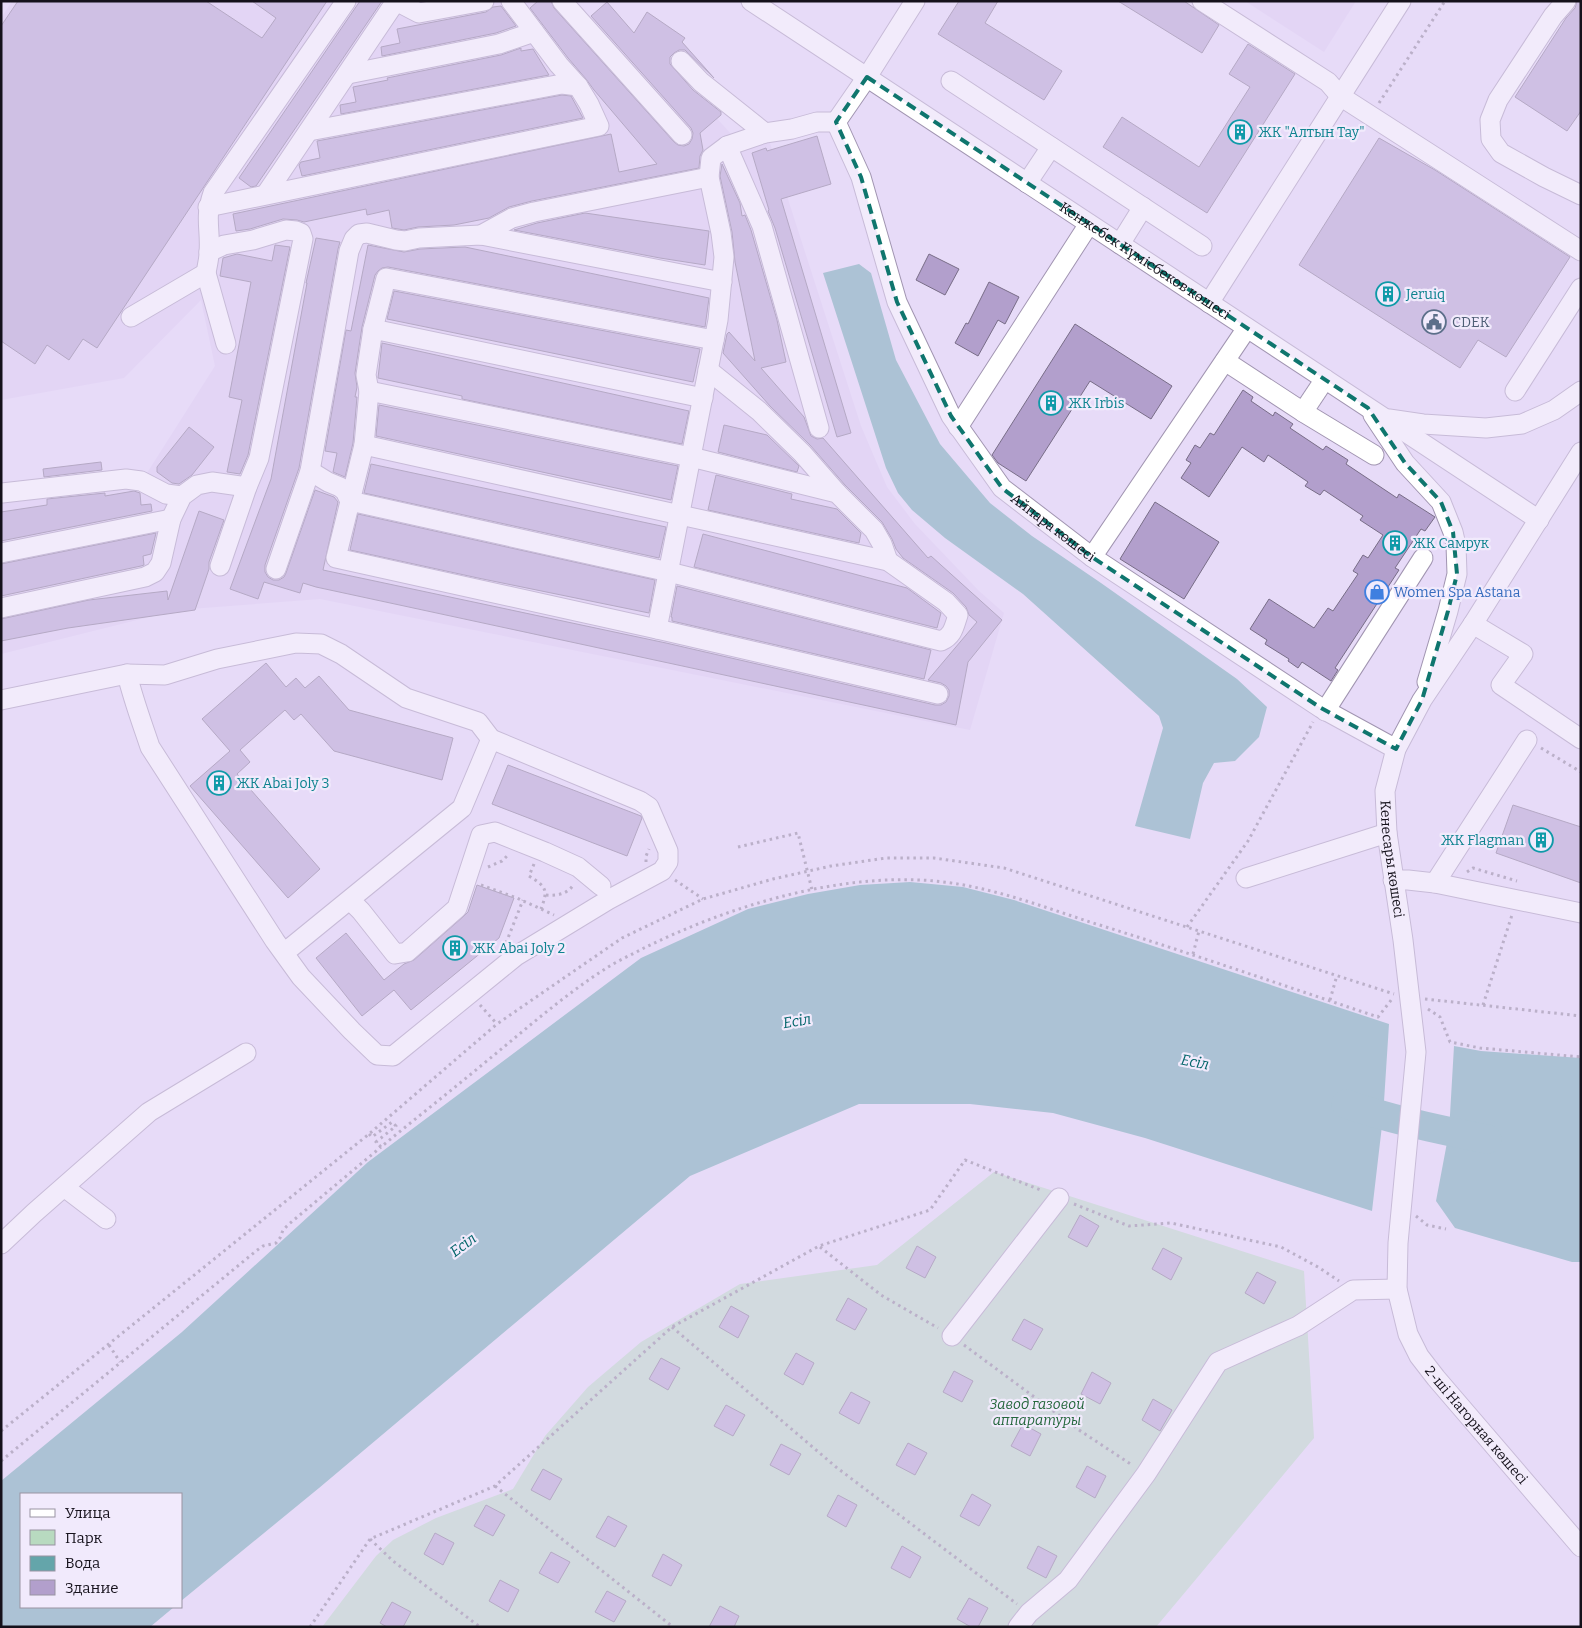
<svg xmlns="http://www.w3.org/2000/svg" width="1582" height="1628" viewBox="0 0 1582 1628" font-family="Bitter,serif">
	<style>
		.built { fill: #ddcef2 }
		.green { fill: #b8dac0 }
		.water { fill: #64a5aa }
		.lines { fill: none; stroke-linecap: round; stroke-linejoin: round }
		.river { stroke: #64a5aa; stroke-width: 29 }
		.building { fill: #b29fcc; stroke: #786d87 }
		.minor-casing { stroke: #a195b1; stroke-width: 21 }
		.path { stroke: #857d91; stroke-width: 3; stroke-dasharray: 2.5 4; stroke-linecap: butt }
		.minor { stroke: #fff; stroke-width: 19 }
		.marked { fill: none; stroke: #0f766e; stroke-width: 4; stroke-dasharray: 10 6; stroke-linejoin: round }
		.labels { text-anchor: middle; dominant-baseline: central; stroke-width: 4.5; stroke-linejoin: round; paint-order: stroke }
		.culture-label { font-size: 14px; fill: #0d838f; stroke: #f1eafc; text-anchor: start }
		.street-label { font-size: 14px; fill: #15111b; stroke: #f1eafc }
		.service-label { font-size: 14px; fill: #4e5e75; stroke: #f1eafc; text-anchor: start }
		.shop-label { font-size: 14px; fill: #366cbe; stroke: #f1eafc; text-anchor: start }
		.park-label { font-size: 14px; font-style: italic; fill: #24673c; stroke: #f1eafc }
		.water-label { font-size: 15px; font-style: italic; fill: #016469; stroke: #f1eafc }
	</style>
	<rect width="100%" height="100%" fill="#e7dbf8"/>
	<g class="built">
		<path d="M12,1H385L411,20L506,1H573L588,20L608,5L654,56L662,58L742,146L767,134L861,426L887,487L915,524L979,591L1004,613L970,730L320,599L177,610L1,654V486L147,473L215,366L201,300L124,378L1,400V18Z"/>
		<path d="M1245,1H1356L1324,52Z"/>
	</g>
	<path class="green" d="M994,1172L1304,1271L1314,1438L1156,1627H322L376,1556L393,1540L436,1518L513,1489L545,1436L588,1387L641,1342L740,1284L877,1265Z"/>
	<g class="water">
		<path d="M859,264L871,273L896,360L940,444L990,503L1032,536L1101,583L1237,679L1267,707L1259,737L1235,761L1214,763L1203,783L1190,839L1135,826L1163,728L1159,716L1023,594L945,538L912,510L898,493L886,468L823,273Z"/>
		<path d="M910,882L963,887L1014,900L1389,1024L1383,1117L1372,1211L1145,1138L1053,1113L970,1104H859L690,1176L319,1488L181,1601V1494H21V1607H174L150,1627H1V1481L182,1332L368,1162L641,958L748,909L808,894L860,885Z"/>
		<path d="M1454,1046L1481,1051L1581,1058V1262H1572L1455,1228L1436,1201L1449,1132Z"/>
	</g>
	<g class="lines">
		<path class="river" d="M1346,1104C1392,1120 1439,1130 1487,1139"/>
	</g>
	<g class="building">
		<path d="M18,1H206L262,38L276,18L252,1H327L97,348L83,339L69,360L47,345L35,364L1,341V26Z"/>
		<path d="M360,1H382L256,186L251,187L239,178Z"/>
		<path d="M538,1H551L554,8L674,142L678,145L684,146L689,144L692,139L693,133L691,128L591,16L607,2L634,33L647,12L685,38L682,42L714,78L685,50H679L674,53L670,57V64L693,90L721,112V115L700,133L703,150L700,156L699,168L532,201L509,207L489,218L454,225L418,227L404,230L392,228L389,210L367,215L366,209L304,222L297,220L283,219L250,229L236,231L233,214L611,134L619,172L657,164L594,90L586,79L568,58L530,8Z"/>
		<path d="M959,1H998L985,23L1062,71L1044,100L938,34Z"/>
		<path d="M1118,1H1184L1219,25L1202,53Z"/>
		<path d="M1577,1H1581V111L1567,131L1515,97L1566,18L1575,8Z"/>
		<path d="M501,6L516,26L496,33L382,56L381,47L400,43L397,29L486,12L493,7Z"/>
		<path d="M1248,44L1295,74L1207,213L1103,147L1122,117L1199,167L1250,87L1229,74Z"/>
		<path d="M521,48V51L533,49L549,75L341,114L340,105L356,102L353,87L388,80L387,78L501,55Z"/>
		<path d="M562,95L571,96L583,118L302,176L299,165L301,162L320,158L317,141Z"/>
		<path d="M817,136L831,184L781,199L851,433L837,437L775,228L768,211L769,210L752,153L766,148L767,151Z"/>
		<path d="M1379,138L1435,170L1570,257L1506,357L1478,340L1460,368L1299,265Z"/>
		<path d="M722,164L740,203L742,216L745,215L751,230L777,320L786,362L761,368L804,417L811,436L817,439L823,438L928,558L931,556L1002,620L968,662L956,725L316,587L303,583L300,593L264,582L258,599L230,589L271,479L307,283H306L316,238L340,242L338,249L299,468L265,565V572L268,577L273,580H279L284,577L286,573L315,490L334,497L338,502L323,570L666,643L935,705H941L946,702L949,696V690L946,686L941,683L928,680L977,622L969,615L966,607L953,593L903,558L896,549L892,539L882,522L845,485L810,445L770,406L723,353L727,334L729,332L755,361L735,262L732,232L720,176Z"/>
		<path d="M585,213L709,231L705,265L660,258L514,230L537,223Z"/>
		<path d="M275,245L290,247L248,455L240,474L227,472L242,400L229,397L251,282L220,276L223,258L237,254L272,261Z"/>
		<path d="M368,245L404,252L420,249L465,247L709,298L705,327L388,267L382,268L378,271L375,275L362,327L355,373L357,387L355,397H357L353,443L345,477L333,472L337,453L325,451L346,330L351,331Z"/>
		<path d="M929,254L959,269L945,295L916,280Z"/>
		<path d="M989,282L1019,297L1005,324L998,320L978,356L955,343L966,323L968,324Z"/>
		<path d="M394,291L700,349L693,382L387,319Z"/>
		<path d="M1075,324L1172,386L1151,419L1090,381L1026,481L998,463L992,455Z"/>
		<path d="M382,343L689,411L682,444L462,399V396L378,378Z"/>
		<path d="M1243,390L1253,397L1251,401L1273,416L1275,412L1293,424L1290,428L1323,450L1326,446L1348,460L1346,464L1397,498L1399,494L1435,517L1425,531L1421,529L1395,568L1399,570L1335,668L1338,670L1331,681L1302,662L1298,668L1288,661L1289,659L1265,644L1267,640L1250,629L1269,599L1314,628L1328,608L1333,611L1358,574L1353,571L1363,555L1368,558L1383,535L1360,520L1363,516L1324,490L1320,495L1305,486L1308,482L1268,455L1264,462L1242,447L1209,497L1181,478L1191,463L1186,460L1195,445L1200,448L1210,433L1214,435Z"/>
		<path d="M379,405L678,466L671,500L376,436Z"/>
		<path d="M724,425L767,435L799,466L797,472L718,452Z"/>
		<path d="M189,427L214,447L192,475L179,484L172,483L157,472V467Z"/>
		<path d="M101,462L102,470L44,477L43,469Z"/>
		<path d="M371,464L666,527L659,558L364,493Z"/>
		<path d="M716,475L792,494L791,499L837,509L861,533L859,543L708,510Z"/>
		<path d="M134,491L140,493L141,505L151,504L152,511L1,541V512L47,505V499L105,493V496Z"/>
		<path d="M1155,502L1219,542L1184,599L1120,559Z"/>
		<path d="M199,511L224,520L209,562V569L195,610L68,628L1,641V619L89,600L167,591L168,600Z"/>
		<path d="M358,514L655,580L649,613L478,578L350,550Z"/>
		<path d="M156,533L151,554L143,556L144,565L141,566L1,596V564Z"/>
		<path d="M703,534L907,588L941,613L937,628L694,567Z"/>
		<path d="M677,586L931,650L924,679L672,621V617H671Z"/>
		<path d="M266,663L286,687L296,678L305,688L319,676L349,710L453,738L442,780L334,751L301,714L294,720L285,710L240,750L250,762L237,774L320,869L288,898L190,786L230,751L202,719Z"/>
		<path d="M508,765L641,816L642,818L627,856L492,804Z"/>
		<path d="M1513,805L1581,827V883L1496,853Z"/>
		<path d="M477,885L514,898L499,938L411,1010L394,990L362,1016L316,958L346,933L384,980L404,964L414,960L464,916L468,912Z"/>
		<path d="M1080,1215L1099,1226L1087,1247L1068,1237Z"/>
		<path d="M917,1246L936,1257L925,1278L906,1268Z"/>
		<path d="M1163,1248L1182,1258L1171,1280L1152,1269Z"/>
		<path d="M1257,1272L1276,1282L1264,1304L1245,1293Z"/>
		<path d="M848,1298L867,1309L855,1330L836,1320Z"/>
		<path d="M731,1306L749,1316L738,1338L719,1327Z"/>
		<path d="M1024,1319L1043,1329L1031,1350L1012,1340Z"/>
		<path d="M796,1353L814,1363L803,1385L784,1374Z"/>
		<path d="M661,1358L680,1368L668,1390L649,1379Z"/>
		<path d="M954,1371L973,1381L962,1402L943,1392Z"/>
		<path d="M1092,1372L1111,1383L1100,1404L1081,1394Z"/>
		<path d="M851,1392L870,1402L859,1424L839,1413Z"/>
		<path d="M1153,1399L1172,1410L1160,1431L1142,1420Z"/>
		<path d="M726,1405L745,1415L733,1436L714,1426Z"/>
		<path d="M1023,1424L1041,1434L1030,1456L1011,1446Z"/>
		<path d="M908,1443L927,1453L915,1475L896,1465Z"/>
		<path d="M781,1444L801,1454L789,1475L770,1465Z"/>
		<path d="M1087,1466L1106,1476L1095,1498L1076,1487Z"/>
		<path d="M543,1469L562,1479L550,1500L531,1490Z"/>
		<path d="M972,1494L991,1505L979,1526L960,1516Z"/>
		<path d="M838,1495L857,1505L846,1527L827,1516Z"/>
		<path d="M486,1505L505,1515L493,1536L474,1526Z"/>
		<path d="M608,1516L627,1526L615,1547L596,1537Z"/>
		<path d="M435,1533L454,1543L443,1565L424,1554Z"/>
		<path d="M902,1546L921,1557L910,1578L891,1568Z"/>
		<path d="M1038,1546L1057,1556L1046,1578L1027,1568Z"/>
		<path d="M551,1552L570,1562L558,1583L539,1573Z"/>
		<path d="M663,1554L682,1565L671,1586L652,1576Z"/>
		<path d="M500,1580L519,1590L508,1612L489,1601Z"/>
		<path d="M607,1591L626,1601L614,1622L595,1612Z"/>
		<path d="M969,1598L988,1608L978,1627H971L957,1619Z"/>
		<path d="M392,1602L411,1612L403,1627H387L380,1623Z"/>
		<path d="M720,1606L739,1616L734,1627H709Z"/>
	</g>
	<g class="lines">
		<g class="minor-casing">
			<g id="minor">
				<path d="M396,1L419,13L484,1"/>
				<path d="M562,1L682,135"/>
				<path id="s1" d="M751,1L1539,520"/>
				<path id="s2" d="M915,1L867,77L836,122L861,177L897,302L951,416L1002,488L1092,557L1321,708L1396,749"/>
				<path d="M1202,1L1328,82L1340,96L1581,251"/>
				<path d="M1566,1L1553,16L1498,100L1490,120L1491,139L1501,153L1544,177L1581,195"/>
				<path d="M681,61L701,82L765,133"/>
				<path d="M348,74L499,44L534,32"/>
				<path d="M951,81L1202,246"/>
				<path d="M309,131L562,84L578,86"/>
				<path d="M727,146L762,226L819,428"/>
				<path d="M1027,183L1051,147"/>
				<path d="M266,194L396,1"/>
				<path d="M208,207L599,126L589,104L578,86L559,65L511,1"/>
				<path d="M481,235L512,218L534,212L709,177"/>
				<path d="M1120,244L1143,207"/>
				<path d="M209,252L224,245L253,240L286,230L296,231L301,233L303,239L259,458L247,487L220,566"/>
				<path d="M206,273L226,344"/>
				<path d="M1209,303L1401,1"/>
				<path d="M131,317L206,273C207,266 209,260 209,253C211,229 204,219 213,193L346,1"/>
				<path d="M373,329L386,278L714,340"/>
				<path d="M1225,361L1303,412L1374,455"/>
				<path d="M708,370L759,411L802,453L837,493"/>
				<path d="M369,391L691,457L837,493L874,530L882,544L888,561"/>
				<path d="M1515,391L1581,288"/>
				<path d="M703,398L373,329L366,375L369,391L364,445L336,558L657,629L938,694"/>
				<path d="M1303,412L1325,379"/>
				<path d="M1373,415L1405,463L1441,502L1453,532L1456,545L1457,574L1448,611L1427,682"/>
				<path d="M1389,419L1423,424L1486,428L1522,424L1554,410L1581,391"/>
				<path d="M958,427L1089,224"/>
				<path id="s3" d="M1581,452L1473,624L1422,700L1396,749L1385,791L1387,833L1403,940L1416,1052L1398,1243L1397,1289L1408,1334L1419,1356L1436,1378L1581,1547"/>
				<path d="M310,471L328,482L340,487L345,491L350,501"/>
				<path d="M2,493L126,479L141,481L166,494L182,496"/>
				<path d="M350,501L669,572L941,641C953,636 954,627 958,615L946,602L888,561L364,445"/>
				<path d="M1,553L171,519"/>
				<path d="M1092,557L1247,328"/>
				<path d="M276,569L310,471L349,251L354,239L359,234L367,233L396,240L405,241L419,238L481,235L722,282"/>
				<path d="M1,608L145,577L155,572L161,563L171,519L182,496L197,485L212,482L247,487"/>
				<path d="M1473,624L1523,654L1501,685L1581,739"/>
				<path d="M657,629L718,320L724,257L721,233L709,177L711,158L727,146L765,133L792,129L817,122H836"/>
				<path d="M127,674C133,699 142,723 150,747L275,941L301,977L352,1031L377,1055L393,1056L516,956L608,900L662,871L668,862V851L649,807L640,801L491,739L462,808L284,953"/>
				<path d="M1,700L127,674L165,675L217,659L296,643L321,644L341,654L406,698L478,722L491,739"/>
				<path d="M1325,711L1423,558"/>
				<path d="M1246,878L1387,833"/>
				<path d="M1393,880H1408L1435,883L1581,913"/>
				<path d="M1435,883L1527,740"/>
				<path d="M350,900L361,911L395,954L407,952L457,908L481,835L495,832L545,852L578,867L601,886"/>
				<path d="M64,1187L106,1219"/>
				<path d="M1,1244L34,1213L149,1112L246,1053"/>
				<path d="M952,1336L1059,1198"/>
				<path d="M1018,1627L1029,1613L1068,1580L1146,1474L1218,1362L1298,1326L1353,1290L1397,1289"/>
			</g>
		</g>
		<g class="path">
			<path d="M1379,103L1445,1"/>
			<path d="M1541,748L1581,772"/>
			<path d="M738,847L798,833L812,890"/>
			<path d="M646,862V856L649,849"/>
			<path d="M534,864L529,876C547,887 548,890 541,909"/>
			<path d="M488,867L502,861L508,855"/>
			<path d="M1467,872L1473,868L1517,881"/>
			<path d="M675,880L703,899"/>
			<path d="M481,885L517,898L554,915"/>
			<path d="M546,895C557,896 568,894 574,884"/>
			<path d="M1187,927L1248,841L1313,722"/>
			<path d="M506,943L523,900"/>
			<path d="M1193,954L1199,931"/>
			<path d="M1425,999L1581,1016"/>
			<path d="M1330,1000L1337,975"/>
			<path d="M480,1005L497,1024"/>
			<path d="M1483,1005L1512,915"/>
			<path d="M1428,1009L1440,1017L1450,1042L1480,1048L1581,1057"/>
			<path d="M369,1134L372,1137L392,1122L396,1126L376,1142L381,1147C416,1118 452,1090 488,1060C526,1029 563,996 605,969C617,961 631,955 644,948C725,908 828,876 919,880C978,882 1035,904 1090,922C1187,952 1282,985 1378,1017L1392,999"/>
			<path d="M1074,1204L1129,1226L1171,1223L1281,1247L1318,1267L1339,1281"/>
			<path d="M1416,1216L1427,1225L1446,1229"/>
			<path d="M820,1247L881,1295L938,1328"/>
			<path d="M672,1327L836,1467L1017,1604"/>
			<path d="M109,1345L120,1362"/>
			<path d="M964,1345L1079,1430L1132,1465"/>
			<path d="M1,1431L369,1134L497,1024L622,938L703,899L773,879L831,866L886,858H934L1004,868L1394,994"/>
			<path d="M1,1461L256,1251L263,1246L276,1243L280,1238L283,1230L289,1224L381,1147"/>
			<path d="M495,1486L673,1627"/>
			<path d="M370,1539L393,1561L480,1627"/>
			<path d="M310,1627L370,1539L495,1486L672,1327L819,1246L930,1210L965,1160L1043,1191"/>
		</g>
		<use href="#minor" class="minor"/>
	</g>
	<path d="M0 0H1582V1628H0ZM867,77L1368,408L1405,463L1441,502L1453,532L1457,574L1448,611L1422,700L1396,749L1321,708L1092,557L1002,488L951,416L897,302L861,177L836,122Z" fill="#e7dbf8" fill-opacity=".55" fill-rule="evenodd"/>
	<path class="marked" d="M867,77L1368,408L1405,463L1441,502L1453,532L1457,574L1448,611L1422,700L1396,749L1321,708L1092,557L1002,488L951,416L897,302L861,177L836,122Z"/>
	<defs>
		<g id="building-ring" transform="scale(1.25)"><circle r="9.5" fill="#f1eafc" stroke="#0f9aa8" stroke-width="1.5"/><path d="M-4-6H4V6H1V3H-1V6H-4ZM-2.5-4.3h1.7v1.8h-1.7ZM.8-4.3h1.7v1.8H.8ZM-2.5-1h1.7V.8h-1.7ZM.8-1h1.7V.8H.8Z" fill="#0f9aa8"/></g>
		<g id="civic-ring" transform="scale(1.25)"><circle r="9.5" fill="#f1eafc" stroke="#5c6f8a" stroke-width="1.5"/><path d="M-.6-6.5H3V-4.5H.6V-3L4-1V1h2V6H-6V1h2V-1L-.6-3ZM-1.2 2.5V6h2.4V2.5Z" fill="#5c6f8a"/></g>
		<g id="shop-ring" transform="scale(1.25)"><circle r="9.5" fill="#f1eafc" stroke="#3f7fe0" stroke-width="1.5"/><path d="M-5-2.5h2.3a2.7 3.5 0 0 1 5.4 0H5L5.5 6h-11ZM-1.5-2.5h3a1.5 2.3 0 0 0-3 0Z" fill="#3f7fe0"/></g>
	</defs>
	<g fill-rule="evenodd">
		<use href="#building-ring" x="1240" y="132"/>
		<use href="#building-ring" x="1388" y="294"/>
		<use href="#civic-ring" x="1434" y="322"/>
		<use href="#building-ring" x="1051" y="403"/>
		<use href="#building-ring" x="1395" y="543"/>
		<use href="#shop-ring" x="1377" y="592"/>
		<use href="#building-ring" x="219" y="783"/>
		<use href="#building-ring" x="1541" y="840"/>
		<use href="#building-ring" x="455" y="948"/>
	</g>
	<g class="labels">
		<g class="culture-label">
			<text x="1258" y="132">ЖК "Алтын Тау"</text>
			<text x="1406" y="294">Jeruiq</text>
			<text x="1068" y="403">ЖК Irbis</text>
			<text x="1412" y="543">ЖК Самрук</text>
			<text x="236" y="783">ЖК Abai Joly 3</text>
			<text x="1524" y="840" text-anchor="end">ЖК Flagman</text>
			<text x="472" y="948">ЖК Abai Joly 2</text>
		</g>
		<g class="street-label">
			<text stroke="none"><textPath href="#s1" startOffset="472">Кенжебек Күмісбеков көшесі</textPath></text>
			<text stroke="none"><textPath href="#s2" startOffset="614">Айпара көшесі</textPath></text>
			<text stroke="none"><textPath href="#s3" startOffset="462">Кенесары көшесі</textPath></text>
			<text stroke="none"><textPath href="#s3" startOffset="1055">2-ші Нагорная көшесі</textPath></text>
		</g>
		<g class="service-label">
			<text x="1452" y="322">CDEK</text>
		</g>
		<g class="shop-label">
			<text x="1394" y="592">Women Spa Astana</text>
		</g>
		<g class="park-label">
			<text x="1037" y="1404">Завод газовой<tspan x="1037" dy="16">аппаратуры</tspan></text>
		</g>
		<g class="water-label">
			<text transform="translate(797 1021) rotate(-9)">Есіл</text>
			<text transform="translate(1195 1062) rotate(11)">Есіл</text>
			<text transform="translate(463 1245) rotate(-37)">Есіл</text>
		</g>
	</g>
	<rect width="1582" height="1628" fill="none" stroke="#15111b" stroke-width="5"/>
	<rect x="20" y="1493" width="162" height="115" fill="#f1eafc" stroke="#9993a2"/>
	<rect x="30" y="1509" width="25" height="8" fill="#ffffff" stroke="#9993a2"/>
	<text x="65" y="1518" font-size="15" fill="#15111b">Улица</text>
	<rect x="30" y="1530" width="25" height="15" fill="#b8dac0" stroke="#9993a2"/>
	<text x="65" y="1543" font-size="15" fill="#15111b">Парк</text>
	<rect x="30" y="1556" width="25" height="15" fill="#64a5aa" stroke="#9993a2"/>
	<text x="65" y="1568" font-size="15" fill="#15111b">Вода</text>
	<rect x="30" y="1580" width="25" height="15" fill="#b29fcc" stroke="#9993a2"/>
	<text x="65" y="1593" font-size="15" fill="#15111b">Здание</text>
</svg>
